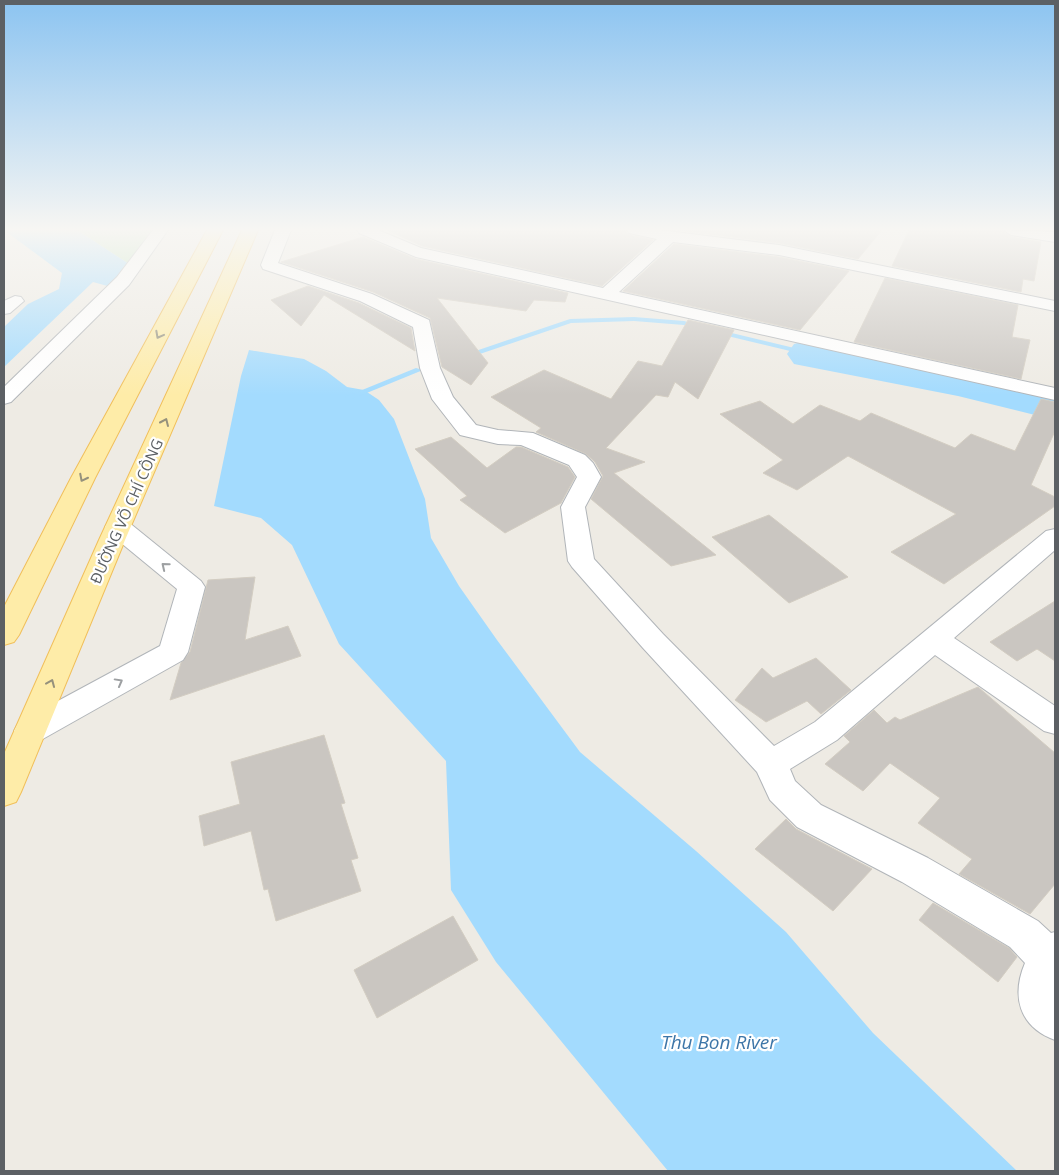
<svg xmlns="http://www.w3.org/2000/svg" width="1059" height="1175" viewBox="0 0 1059 1175" font-family="'Open Sans',sans-serif">
	<style>
		.green { fill: #c2e6c0 }
		.water { fill: #a3dbfe }
		.lines { fill: none; stroke-linecap: round; stroke-linejoin: round }
		.stream { fill: #a3dbfe; fill-rule: evenodd }
		.river { fill: #a3dbfe; fill-rule: evenodd }
		.building { fill: #cac6c1; stroke: #d3cdc2 }
		.minor-casing { stroke: #b1b5b9; stroke-width: 2 }
		.major-casing { stroke: #f1bf5a; stroke-width: 2 }
		.minor { fill: #fff; fill-rule: evenodd }
		.major { fill: #feeca8; fill-rule: evenodd }
		.oneway { stroke: #95917c }
		.oneway2 { stroke: #9da0a2 }
		.labels { text-anchor: middle; dominant-baseline: central; stroke-width: 4.5; stroke-linejoin: round; paint-order: stroke }
		.street-label { font-size: 15px; fill: #5c6064; stroke: #fff }
		.near-water-label { font-size: 19px; font-style: italic; fill: #3d76a8; stroke: #fff }
	</style>
	<rect width="100%" height="100%" fill="#eeebe4"/>
	<path class="green" d="M77,230H152L129,264Z"/>
	<g class="water">
		<path d="M4,230H77L129,264L111,287L93,282L4,367V327L28,304L59,289L62,273Z"/>
		<path d="M249,350L304,359L326,371L347,387L364,390L379,400L394,419L425,499L431,538L459,586L497,640L580,752L696,851L786,932L873,1033L1017,1171H668L496,962L451,890L446,761L339,644L292,545L261,518L214,506L241,376Z"/>
	</g>
	<g class="lines">
		<g class="stream">
			<path d="M634,317L684,321L704,327L700,329L684,325L634,321L571,323L468,358L461,356L570,319Z"/>
			<path d="M715,329L811,352L815,354L811,356L715,333Z"/>
			<path d="M416,368L423,370L352,399H346L345,397Z"/>
		</g>
		<path class="river" d="M811,339L958,366L1055,388V420L958,396L794,364L787,354L794,344Z"/>
	</g>
	<g class="building">
		<path d="M387,230H625L629,235L653,240L602,286L422,246Z"/>
		<path d="M677,230H882L858,259L779,243Z"/>
		<path d="M909,230H1002L1011,237L1041,242L1034,281L1023,279L1021,292L892,266Z"/>
		<path d="M363,237L416,259L568,293L565,302L534,300L526,311L437,298L488,363L471,385L442,367L430,318L373,292L281,262Z"/>
		<path d="M674,244L779,257L849,271L800,330L623,291Z"/>
		<path d="M885,278L1018,305L1012,337L1030,340L1021,379L854,342Z"/>
		<path d="M308,286L359,303L411,328L415,351L324,295L301,326L271,300Z"/>
		<path d="M688,320L734,330L698,399L675,382L668,397L656,395L606,448L645,462L614,473L716,555L671,566L591,499L603,476L595,462L586,454L536,432L541,428L491,397L544,370L611,399L638,361L662,366Z"/>
		<path d="M1041,399L1055,402V431L1031,485L1055,497V506L944,584L891,552L956,514L848,456L797,490L763,473L783,460L720,414L760,401L793,424L820,405L860,421L871,413L955,448L971,434L1015,451Z"/>
		<path d="M451,437L487,468L516,447H521L568,467L575,477L561,503L505,533L460,500L467,496L415,449Z"/>
		<path d="M769,515L848,577L789,603L712,537Z"/>
		<path d="M255,577L245,640L288,626L301,656L170,700L181,663L190,652L208,580Z"/>
		<path d="M1055,601V661L1037,649L1017,661L990,642Z"/>
		<path d="M816,658L851,690L821,714L807,701L766,722L735,700L762,668L773,678Z"/>
		<path d="M978,687L1055,753V884L1030,914L959,874L972,859L918,823L940,798L890,763L863,791L825,764L850,742L844,736L874,710L887,723L895,717L900,720Z"/>
		<path d="M324,735L345,803L341,804L358,858L351,860L361,891L276,921L268,889L264,890L251,831L204,846L199,816L240,804L231,762Z"/>
		<path d="M786,819L796,829L872,869L833,911L755,849Z"/>
		<path d="M933,903L1009,948L1017,957L998,982L919,920Z"/>
		<path d="M453,916L478,960L377,1018L354,970Z"/>
	</g>
	<g class="lines">
		<g class="minor-casing">
			<g id="minor">
				<path d="M153,230H168L129,285L11,402L4,404V387L117,277Z"/>
				<path d="M275,230H291L278,263L372,294L429,320L440,368L453,397L476,425L498,430L533,433L585,455L593,463L601,477L585,507L594,559L663,634L774,746L815,722L1046,531L1055,529V550L954,638L1055,706V734L1044,731L935,655L837,740L790,769L795,781L821,805L928,858L1038,921L1051,933L1055,932V1040C1019,1027 1011,996 1025,963L1010,947L902,882L797,827L770,800L757,772L643,648L572,567L568,561L561,507L577,477L569,465L521,445L498,444L460,435L432,399L420,368L413,327L360,301L263,269L261,265Z"/>
				<path d="M357,230H378L421,248L603,288L657,239L629,233L627,230H659L779,245L1055,301V311L779,255L673,242L619,292L1055,388V400L416,257L359,233Z"/>
				<path d="M1004,230L1055,232V242L1011,235Z"/>
				<path d="M15,296L21,297L24,301L10,313L4,314V301Z"/>
				<path d="M118,519L127,521L201,581L205,587L188,652L183,660L41,740L30,744L19,740L14,731L19,722L160,646L177,589L109,533L105,527L109,521Z"/>
			</g>
		</g>
		<g class="major-casing">
			<g id="major">
				<path d="M207,230H223L95,478L19,635L14,642L4,645V607L71,478Z"/>
				<path d="M242,230H258L125,540L21,792L16,802L4,806V754L99,540Z"/>
			</g>
		</g>
		<use href="#minor" class="minor"/>
		<use href="#major" class="major"/>
	</g>
	<defs><path id="oneway-chevron" d="M-2-3.5L2.5 0L-2 3.5" fill="none" stroke-width="1.6" stroke-linecap="round" stroke-linejoin="round" transform="scale(1.25)"/></defs>
	<g class="oneway">
		<use href="#oneway-chevron" transform="translate(159 335) rotate(118)"/>
		<use href="#oneway-chevron" transform="translate(165 422) rotate(-66)"/>
		<use href="#oneway-chevron" transform="translate(83 478) rotate(117)"/>
		<use href="#oneway-chevron" transform="translate(51 683) rotate(-67)"/>
	</g>
	<g class="oneway2">
		<use href="#oneway-chevron" transform="translate(165 566) rotate(-141)"/>
		<use href="#oneway-chevron" transform="translate(119 682) rotate(-29)"/>
	</g>
	<linearGradient id="sky" x2="0" y2="1"><stop stop-color="#8cc4f1"/><stop offset="0.58" stop-color="#f7f6f3"/><stop offset="1" stop-color="#f7f6f3" stop-opacity="0"/></linearGradient>
	<rect width="1059" height="395" fill="url(#sky)"/>
	<g class="labels">
		<g class="street-label">
			<text transform="translate(126 511) rotate(-66)">ĐƯỜNG VÕ CHÍ CÔNG</text>
		</g>
		<g class="near-water-label">
			<text x="719" y="1042">Thu Bon River</text>
		</g>
	</g>
	<rect width="1059" height="1175" fill="none" stroke="#5c6064" stroke-width="10"/>
</svg>
